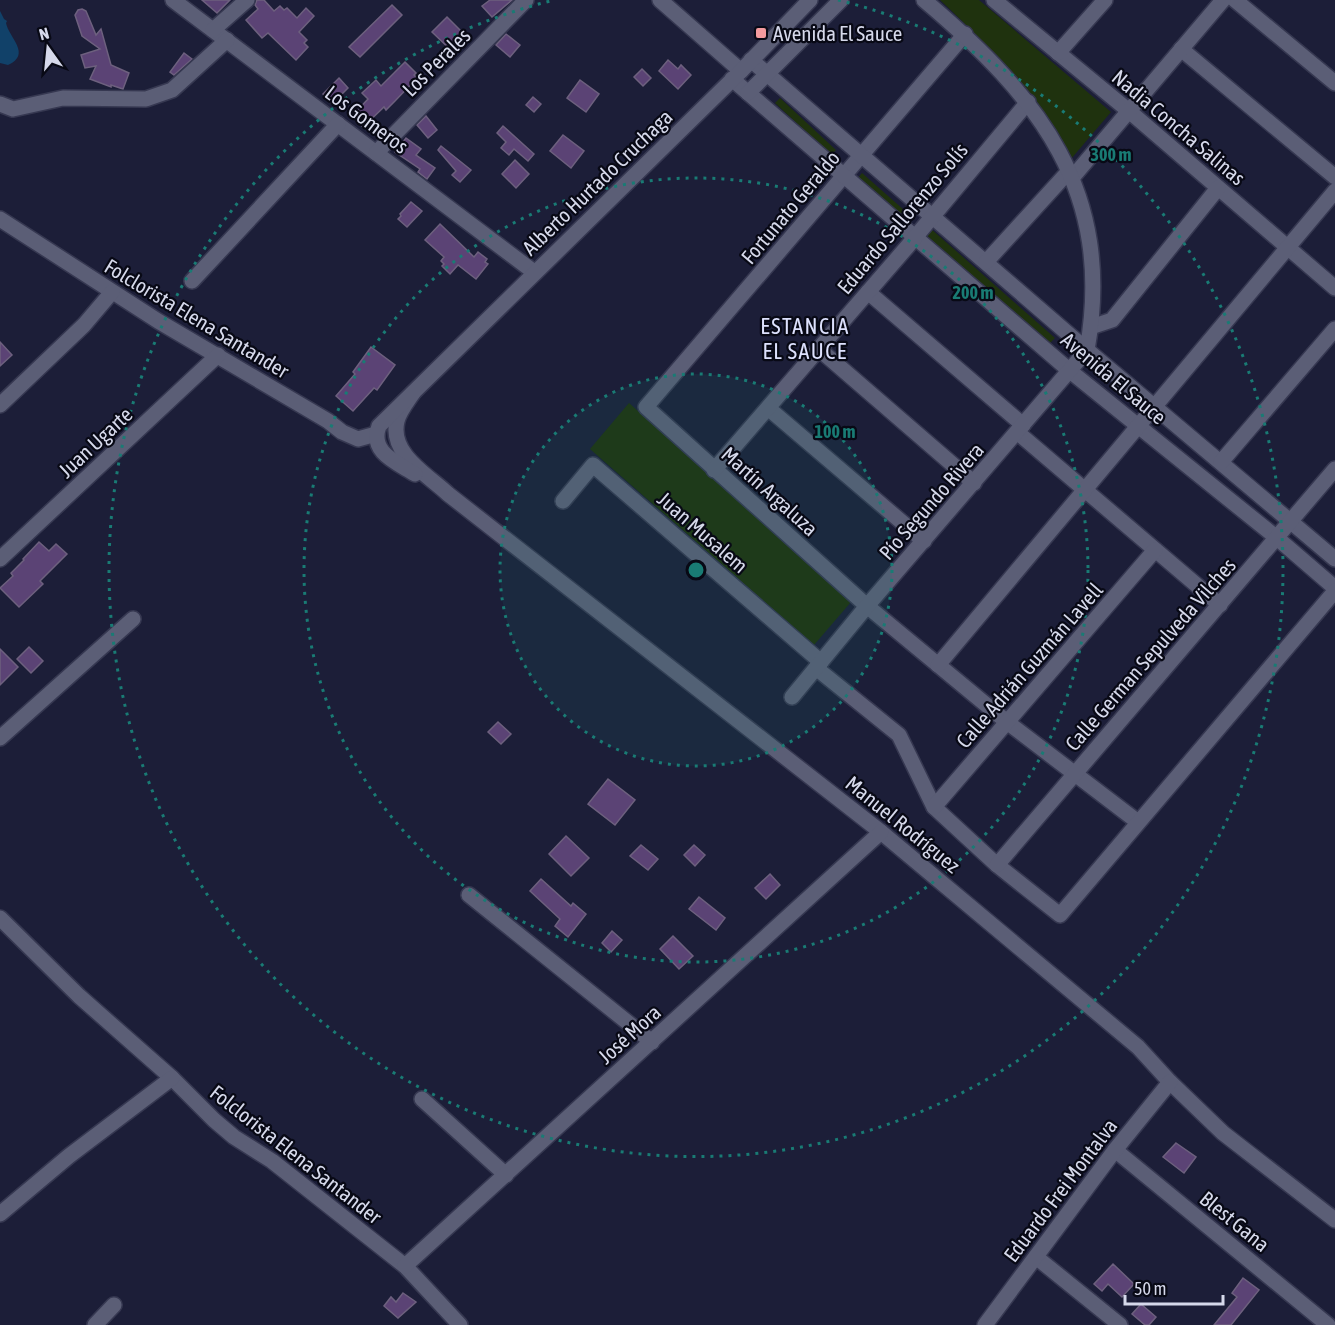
<svg xmlns="http://www.w3.org/2000/svg" width="1335" height="1325" viewBox="0 0 1335 1325" font-family="'Asap Condensed',sans-serif">
	<style>
		.green { fill: #1f320e }
		.water { fill: #114169 }
		.building { fill: #5b4375; stroke: #6d607e; stroke-width: 1.5 }
		.lines { fill: none; stroke-linecap: round; stroke-linejoin: round }
		.minor-casing { stroke: #363851; stroke-width: 18 }
		.minor { stroke: #5b5e76; stroke-width: 15 }
		.ring { fill: none; stroke: #197b74; stroke-width: 3; stroke-dasharray: 3 6 }
		.poi-dot { fill: #f49b9f; stroke: #080915; stroke-width: 2 }
		.labels { text-anchor: middle; dominant-baseline: central; stroke-width: 4.5; stroke-linejoin: round; paint-order: stroke }
		.poi-label { font-size: 21px; fill: #d6d9eb; stroke: #080915; text-anchor: start }
		.street-label { font-size: 21px; fill: #d6d9eb; stroke: #080915 }
		.neighbourhood-label { font-size: 22px; letter-spacing: 1.5px; fill: #dde1fd; stroke: #080915 }
		.centre { fill: #197b74; stroke: #080915; stroke-width: 3 }
		.ring-label { font-size: 18px; text-anchor: middle; font-weight: bold; fill: #197b74; stroke: #080915; stroke-width: 4.5; stroke-linejoin: round; paint-order: stroke }
	</style>
	<rect width="100%" height="100%" fill="#1c1e38"/>
	<g class="green">
		<path d="M940,0H979L1111,112L1071,159C1033,96 994,50 940,0Z"/>
		<path d="M780,98L836,150L831,155L775,103Z"/>
		<path d="M862,173L904,210L901,214L858,178Z"/>
		<path d="M930,228L1055,338L1049,344L925,234Z"/>
		<path d="M629,403L851,602L814,645L590,449Z"/>
	</g>
	<path class="water" d="M0,11L4,19L7,21L6,23C9,38 32,54 8,65L0,63Z"/>
	<g class="building">
		<path d="M202,0H230L217,13Z"/>
		<path d="M257,0H264L274,11L280,6L284,10L287,8L297,18L306,8L314,16L299,32L307,40L304,43L308,47L296,60L268,33L262,38L246,20L258,9L255,5Z"/>
		<path d="M490,0H512L492,17L482,6Z"/>
		<path d="M392,5L402,15L360,57L349,47Z"/>
		<path d="M82,9L86,11L96,35L101,29L111,65L129,73L123,89L111,85V87L90,79L96,66L85,68L81,55L100,49L82,36L75,15L78,10Z"/>
		<path d="M447,17L469,39L455,54L432,32Z"/>
		<path d="M506,34L520,45L510,57L496,45Z"/>
		<path d="M184,53L192,59L174,75L170,72Z"/>
		<path d="M668,60L678,69L681,65L691,75L678,89L659,71Z"/>
		<path d="M405,62L416,73L414,75L417,78L395,101L386,110L384,107L363,127L352,116L368,99L362,93L376,80L381,86Z"/>
		<path d="M642,69L651,78L643,86L634,77Z"/>
		<path d="M339,78L348,88L332,104L323,94Z"/>
		<path d="M580,80L599,94L586,112L567,98Z"/>
		<path d="M533,97L541,104L534,112L526,105Z"/>
		<path d="M426,116L437,130L428,138L417,125Z"/>
		<path d="M503,126L534,154L528,161L514,149L509,155L501,148L506,142L497,133Z"/>
		<path d="M563,135L584,151L571,168L550,151Z"/>
		<path d="M406,138L421,149L416,155L435,168L427,179L418,172L420,169L395,152Z"/>
		<path d="M441,146L471,170L460,182L452,175L456,171L438,150Z"/>
		<path d="M515,160L529,174L516,188L502,174Z"/>
		<path d="M411,202L422,211L407,227L398,219L401,216L400,214Z"/>
		<path d="M440,224L474,257L478,252L487,259L485,262L488,264L476,279L458,265L450,274L442,266L444,264L441,261L444,257L425,240Z"/>
		<path d="M0,342L12,355L0,366Z"/>
		<path d="M371,347L395,365L377,390L374,388L353,411L336,396L355,374L353,372Z"/>
		<path d="M39,542L49,551L56,544L67,554L40,581L43,584L19,607L0,588L13,576L11,573L24,560L23,559Z"/>
		<path d="M29,647L43,661L31,673L17,659Z"/>
		<path d="M0,649L18,667L0,685Z"/>
		<path d="M498,722L511,734L501,744L488,732Z"/>
		<path d="M608,779L635,800L615,825L588,804Z"/>
		<path d="M566,836L589,858L571,876L549,854Z"/>
		<path d="M641,845L658,859L648,870L630,856Z"/>
		<path d="M694,845L705,855L695,866L684,855Z"/>
		<path d="M770,874L780,885L766,899L755,888Z"/>
		<path d="M541,879L571,906L573,903L586,914L568,937L555,926L560,919L530,891Z"/>
		<path d="M699,897L725,918L716,930L689,909Z"/>
		<path d="M612,931L622,940L611,952L602,943Z"/>
		<path d="M673,936L693,956L679,969L660,949Z"/>
		<path d="M1176,1143L1196,1157L1184,1173L1163,1157Z"/>
		<path d="M1113,1264L1134,1284L1122,1297L1108,1284L1102,1291L1094,1284Z"/>
		<path d="M1243,1278L1259,1290L1231,1325H1214L1237,1297L1232,1293Z"/>
		<path d="M403,1293L416,1302L398,1318L384,1306L391,1297L396,1302Z"/>
		<path d="M1141,1304L1156,1317L1149,1325H1145L1132,1314Z"/>
	</g>
	<g class="lines">
		<g class="minor-casing">
			<g id="minor">
				<path d="M173,0L534,272"/>
				<path d="M660,0L741,71"/>
				<path d="M994,0L1129,111L1335,288"/>
				<path d="M1235,0L1335,83"/>
				<path d="M213,30L247,0"/>
				<path d="M965,34L646,407L867,606L1007,722L1138,822"/>
				<path d="M1181,49L1335,177"/>
				<path d="M1058,53L1105,0"/>
				<path d="M751,60L1087,350L1335,559"/>
				<path d="M732,79L1070,371L1277,538L1335,588"/>
				<path d="M748,93L841,0"/>
				<path d="M0,104L13,109L63,98L146,99L172,90L227,40"/>
				<path d="M376,153L526,0"/>
				<path d="M1072,178L1223,0"/>
				<path d="M0,219L158,321L328,421L342,432L358,439L376,434"/>
				<path d="M986,262L1069,171"/>
				<path d="M192,281L338,124"/>
				<path d="M868,292L1023,425"/>
				<path d="M1091,327L1112,320L1218,188"/>
				<path d="M819,349L974,483"/>
				<path d="M413,393C407,402 399,412 397,421C389,454 428,475 448,494L881,832L1138,1047L1170,1082L1223,1133L1335,1220"/>
				<path d="M0,405L84,325L112,292"/>
				<path d="M768,408L924,541"/>
				<path d="M1017,432L1220,605"/>
				<path d="M1221,462L1335,329"/>
				<path d="M714,470L907,247L1028,102"/>
				<path d="M415,474C396,462 369,452 379,426L741,71L810,0"/>
				<path d="M563,501L593,465L821,662"/>
				<path d="M0,559L218,355"/>
				<path d="M938,665L1335,191"/>
				<path d="M816,668L899,735L934,807L997,865L1060,915L1335,591"/>
				<path d="M792,697L867,606L1087,350C1115,191 1039,97 924,0"/>
				<path d="M0,738L133,619"/>
				<path d="M934,807L1155,550"/>
				<path d="M997,865L1335,469"/>
				<path d="M469,895L652,1042"/>
				<path d="M0,918L79,996L172,1078L214,1120L234,1137L272,1161L405,1266L460,1325"/>
				<path d="M422,1099L506,1175"/>
				<path d="M1115,1150L1328,1325"/>
				<path d="M0,1214L69,1156L172,1078"/>
				<path d="M1036,1257L1120,1325"/>
				<path d="M405,1266L881,832"/>
				<path d="M95,1325L114,1305"/>
				<path d="M985,1325L1115,1150L1170,1082"/>
			</g>
		</g>
		<use href="#minor" class="minor"/>
	</g>
	<circle cx="696" cy="570" r="196" fill="#197b74" fill-opacity=".12"/>
	<g class="ring">
		<circle cx="696" cy="570" r="196"/>
		<circle cx="696" cy="570" r="392"/>
		<path d="M838 0A587 587 0 1 1 554 0"/>
	</g>
	<rect class="poi-dot" x="755" y="27" width="12" height="12" rx="3"/>
	<g class="labels">
		<g class="poi-label">
			<text x="773" y="33">Avenida El Sauce</text>
		</g>
		<g class="street-label">
			<text transform="translate(436 62) rotate(-45)">Los Perales</text>
			<text transform="translate(367 119) rotate(37)">Los Gomeros</text>
			<text transform="translate(1179 127) rotate(40)">Nadia Concha Salinas</text>
			<text transform="translate(597 182) rotate(-44)">Alberto Hurtado Cruchaga</text>
			<text transform="translate(790 207) rotate(-50)">Fortunato Geraldo</text>
			<text transform="translate(902 218) rotate(-50)">Eduardo Sallorenzo Solís</text>
			<text transform="translate(197 318) rotate(31)">Folclorista Elena Santander</text>
			<text transform="translate(1114 378) rotate(40)">Avenida El Sauce</text>
			<text transform="translate(95 442) rotate(-43)">Juan Ugarte</text>
			<text transform="translate(770 491) rotate(42)">Martín Argaluza</text>
			<text transform="translate(931 501) rotate(-49)">Pío Segundo Rivera</text>
			<text transform="translate(703 532) rotate(41)">Juan Musalem</text>
			<text transform="translate(1150 654) rotate(-49)">Calle German Sepulveda Vilches</text>
			<text transform="translate(1029 665) rotate(-49)">Calle Adrián Guzmán Lavell</text>
			<text transform="translate(903 824) rotate(39)">Manuel Rodríguez</text>
			<text transform="translate(629 1034) rotate(-42)">José Mora</text>
			<text transform="translate(296 1154) rotate(38)">Folclorista Elena Santander</text>
			<text transform="translate(1060 1190) rotate(-53)">Eduardo Frei Montalva</text>
			<text transform="translate(1235 1221) rotate(39)">Blest Gana</text>
		</g>
		<g class="neighbourhood-label">
			<text x="805" y="326">ESTANCIA<tspan x="805" dy="25">EL SAUCE</tspan></text>
		</g>
	</g>
	<circle cx="696" cy="570" r="9" class="centre"/>
	<g class="ring-label">
		<text x="1111" y="161">300 m</text>
		<text x="973" y="299">200 m</text>
		<text x="835" y="438">100 m</text>
	</g>
	<g transform="translate(48 48) rotate(345)" stroke="#080915" stroke-width="4.5" paint-order="stroke">
	<path d="M0-4.5L10 22L0 15L-10 22Z" fill="#d6d9eb"/>
	<text y="-9" font-size="16" font-weight="bold" text-anchor="middle" fill="#d6d9eb">N</text>
	</g>
	<path d="M1125 1295v9h98v-9" fill="none" stroke="#d6d9eb" stroke-width="3"/>
	<text x="1134" y="1295" font-size="18" fill="#d6d9eb" stroke="#080915" stroke-width="4.5" paint-order="stroke">50 m</text>
</svg>
